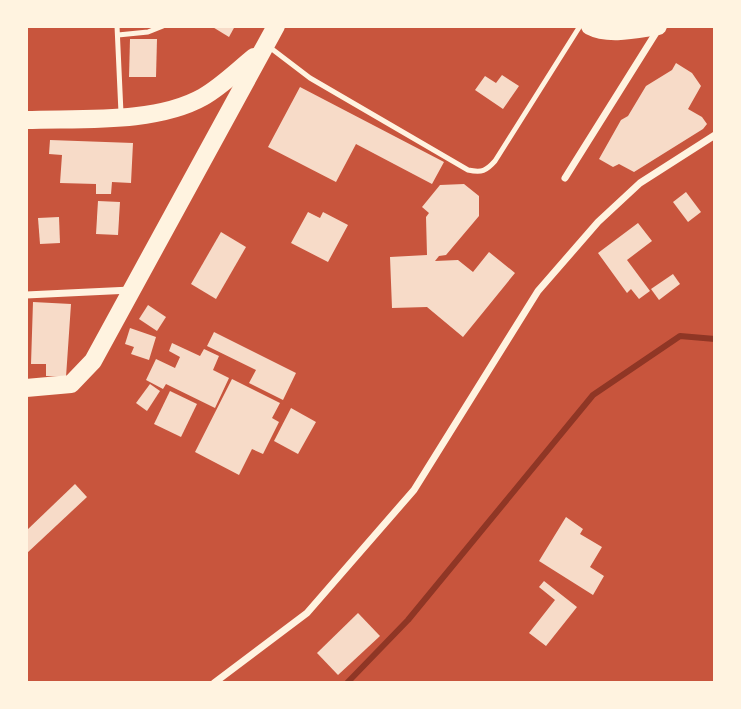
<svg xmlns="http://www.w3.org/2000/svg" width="741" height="709" viewBox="0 0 741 709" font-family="Roboto,sans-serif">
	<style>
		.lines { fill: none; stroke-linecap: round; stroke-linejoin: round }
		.stream { stroke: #8f3625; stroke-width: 6 }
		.building { fill: #f7dbc8 }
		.service { stroke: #fff3e0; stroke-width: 5 }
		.minor { stroke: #fff3e0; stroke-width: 7 }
		.primary { stroke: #fff3e0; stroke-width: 18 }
	</style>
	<rect width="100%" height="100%" fill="#c8553d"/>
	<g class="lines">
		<path class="stream" d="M347,683L408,620L593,395L680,336L715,339"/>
	</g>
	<g class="building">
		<path d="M211,26H235L229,37Z"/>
		<path d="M130,39H157L156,77H129Z"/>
		<path d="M676,63L692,73L701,86L688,109L702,117L707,124L703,129L634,172L619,164L613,167L599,159L621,120L628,116L646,86L672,70Z"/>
		<path d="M502,75L519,86L503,109L475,90L485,76L496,83Z"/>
		<path d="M300,87L444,162L432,184L356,144L336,182L268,147Z"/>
		<path d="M50,140L133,143L131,183L112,182L111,194H96V184L60,183L62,155L49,154Z"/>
		<path d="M464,184L479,196V216L446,255L439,256L435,261L458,260L473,272L489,252L515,273L463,337L427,307L392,308L390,257L427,255L426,217L429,213L422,207L440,185Z"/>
		<path d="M686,192L701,212L688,222L673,202Z"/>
		<path d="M98,201L120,202L118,235L96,234Z"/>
		<path d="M308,212L320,218L323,212L348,225L328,262L291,243Z"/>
		<path d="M59,217L60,243L40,244L38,218Z"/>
		<path d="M638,223L652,241L627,260L650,291L639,299L631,289L627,293L598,253Z"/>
		<path d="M221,232L246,247L216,299L191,284Z"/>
		<path d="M673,274L680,284L659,300L651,289Z"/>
		<path d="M33,302L71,304L66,377L46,376V364H31Z"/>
		<path d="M148,305L166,317L157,331L139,319Z"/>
		<path d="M130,328L156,337L149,360L131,354L134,347L125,344Z"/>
		<path d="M214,332L296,373L283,400L249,383L256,370L207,346Z"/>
		<path d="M172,343L200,356L204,349L219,356L213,370L229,378L215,408L166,384L163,389L146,380L156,359L175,368L180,357L169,351Z"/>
		<path d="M232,379L280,403L272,418L279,422L263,454L252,449L239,475L195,452Z"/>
		<path d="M150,384L160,391L147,411L136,403Z"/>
		<path d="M170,391L197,404L181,437L154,424Z"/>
		<path d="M291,408L316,422L298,454L274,441Z"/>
		<path d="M75,484L87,497L26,554V531Z"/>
		<path d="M566,517L583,529L580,534L602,547L590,567L604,576L593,595L539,561Z"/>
		<path d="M544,581L577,607L546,646L529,633L555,600L539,587Z"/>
		<path d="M358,613L380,636L338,675L317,653Z"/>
	</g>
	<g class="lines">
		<g class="service">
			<path d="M117,26L121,113"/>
			<path d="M118,35L148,32L163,26"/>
			<path d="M268,46L310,78L468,170C482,173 486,171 495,161L580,26"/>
		</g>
		<g class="minor">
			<path d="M565,178L659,28"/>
			<path d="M26,295L131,290"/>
			<path d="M214,683L307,613L414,490L538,291L598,222L640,183L715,135"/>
		</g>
		<g class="primary">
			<path d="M590,26C609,36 637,29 658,26"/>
			<path d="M26,120C80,118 155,124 203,97C221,87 238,70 254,57"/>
			<path d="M26,388L71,384L93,361L276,26"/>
		</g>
	</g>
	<rect width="741" height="709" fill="none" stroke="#fff3e0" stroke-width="56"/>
</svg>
